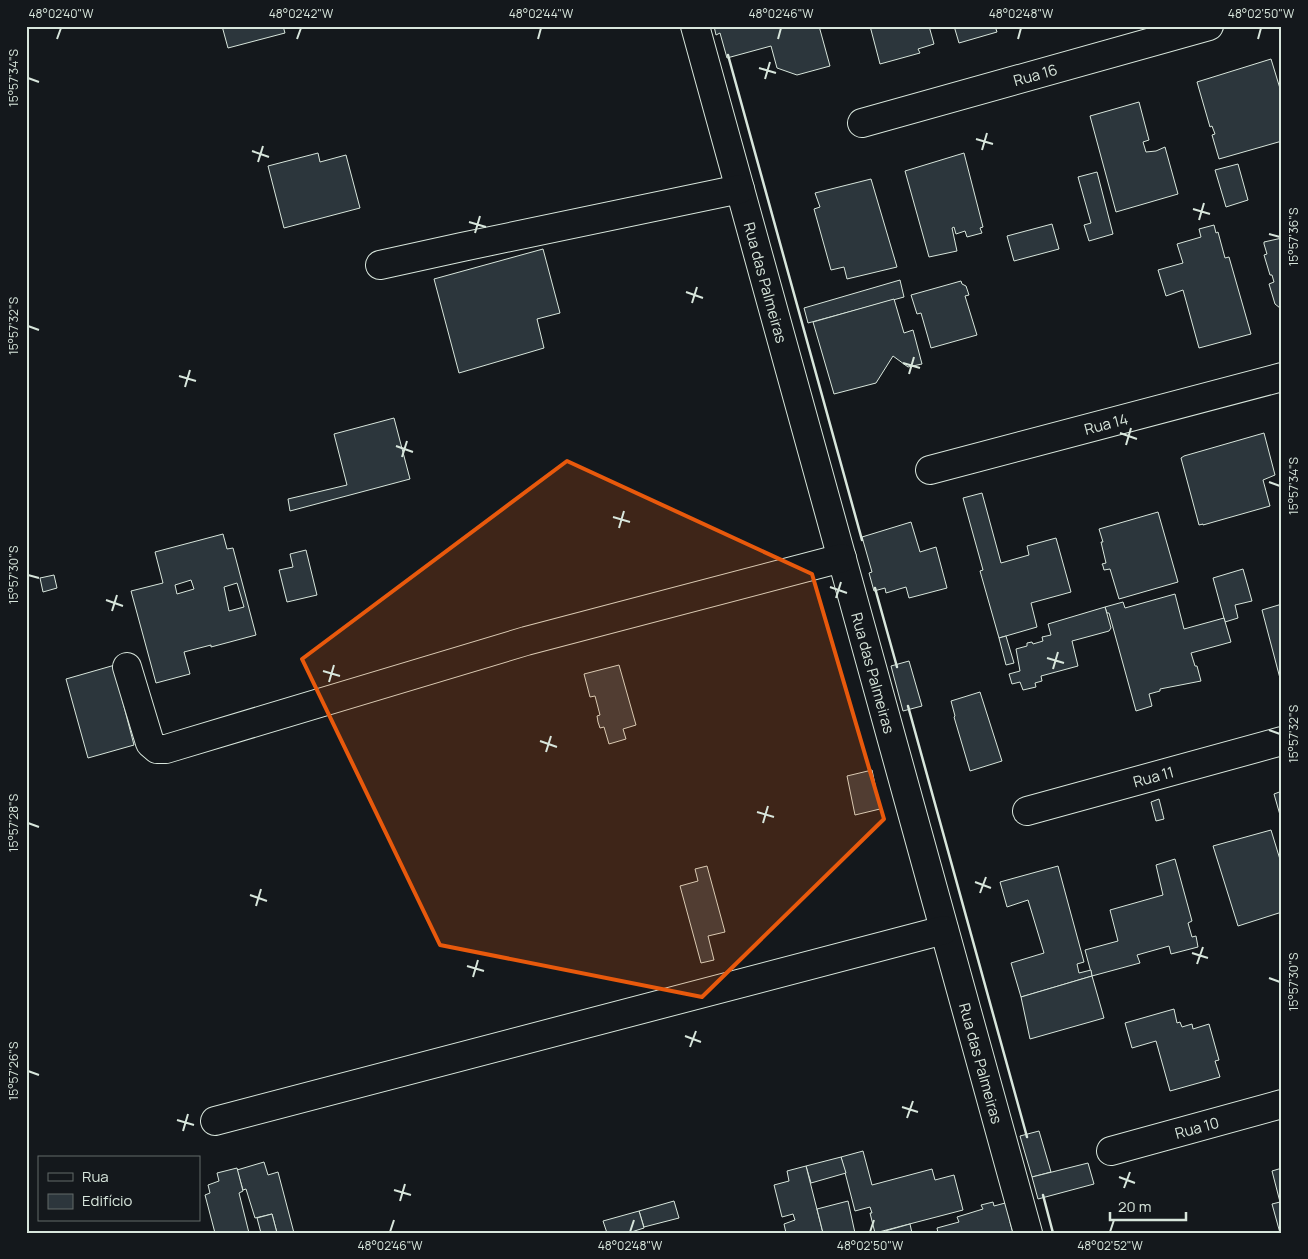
<svg xmlns="http://www.w3.org/2000/svg" width="1308" height="1259" viewBox="0 0 1308 1259" font-family="Manrope,sans-serif">
	<style>
		.building { fill: #2c363c; stroke: #d8e6dc; fill-rule: evenodd }
		.lines { fill: none; stroke-linecap: round; stroke-linejoin: round }
		.minor-casing { stroke: #d8e6dc; stroke-width: 30 }
		.minor { stroke: #14181c; stroke-width: 28 }
		.wall { stroke: #d8e6dc; stroke-width: 2.5 }
		.marked { fill: #e8590c; fill-opacity: 0.2; stroke: #e8590c; stroke-width: 4; stroke-linejoin: round }
		.ticks { fill: none; stroke: #d8e6dc; stroke-width: 2 }
		.labels { text-anchor: middle; dominant-baseline: central; stroke-width: 4; stroke-linejoin: round; paint-order: stroke }
		.street-label { font-size: 15px; fill: #d8e6dc; stroke: #14181c }
		.neatline { fill: none; stroke: #d8e6dc; stroke-width: 2 }
		.ticks-label { font-size: 12px; text-anchor: middle; fill: #d8e6dc }
	</style>
	<rect width="100%" height="100%" fill="#14181c"/>
	<g class="building">
		<path d="M222,26H283L285,33L228,48Z"/>
		<path d="M714,26H819L830,66L797,75L777,68L771,46L727,58L720,33L716,35Z"/>
		<path d="M870,26H929L934,44L918,49L920,53L880,64Z"/>
		<path d="M954,26H995L997,32L959,43Z"/>
		<path d="M1271,59L1282,95V141L1219,159L1212,135L1215,134L1212,126L1210,127L1197,82Z"/>
		<path d="M1139,102L1149,140L1143,142L1146,152L1156,151L1165,147L1178,194L1116,212L1090,116Z"/>
		<path d="M318,153L320,162L346,155L360,208L284,228L268,166Z"/>
		<path d="M964,153L983,227L980,228L982,233L967,237L965,231L956,234L954,227L952,228L957,251L929,257L905,171Z"/>
		<path d="M1238,164L1248,200L1226,207L1215,170Z"/>
		<path d="M1097,172L1113,234L1089,241L1084,225L1091,223L1078,177Z"/>
		<path d="M871,179L897,267L847,279L844,267L831,270L814,209L820,207L815,193Z"/>
		<path d="M1052,224L1059,249L1014,261L1007,236Z"/>
		<path d="M1214,225L1216,233L1218,232L1225,258L1229,257L1251,334L1199,348L1183,290L1166,296L1158,270L1183,263L1177,244L1201,237L1199,229Z"/>
		<path d="M1282,238V308H1280L1275,304L1269,284L1274,282L1272,275H1270L1264,255L1267,254L1264,244V242Z"/>
		<path d="M543,249L560,313L537,319L544,348L459,373L434,279Z"/>
		<path d="M900,280L904,297L808,323L804,308Z"/>
		<path d="M961,281L962,284L966,286L969,295L965,296L977,335L931,348L921,313L917,314L911,295Z"/>
		<path d="M894,299L904,333L913,330L922,364L908,367L893,356L876,383L834,394L813,322Z"/>
		<path d="M394,418L410,479L290,511L288,499L347,485L334,434Z"/>
		<path d="M1264,433L1275,475L1263,480L1270,506L1203,525V524L1199,525L1181,458L1184,456Z"/>
		<path d="M982,493L1001,563L1029,555L1027,546L1056,538L1071,592L1031,603L1037,627L999,638L980,571L983,570L963,498Z"/>
		<path d="M1158,512L1178,582L1119,599L1110,569L1104,570L1103,566L1102,564L1106,563L1101,542H1103L1099,529Z"/>
		<path d="M911,522L920,552L936,547L947,588L909,598L906,587L886,593L885,588L874,591L869,573L872,572L862,537Z"/>
		<path d="M223,534L227,549L233,548L256,635L211,647V645L184,652L190,674L156,683L131,591L163,583L155,552ZM191,580L194,589L177,594L175,585ZM237,583L244,607L229,611L224,587Z"/>
		<path d="M306,550L317,595L287,602L279,570L293,567L290,554Z"/>
		<path d="M1243,569L1252,601L1235,605L1238,618L1225,622L1213,578Z"/>
		<path d="M54,575L57,588L43,592L40,578Z"/>
		<path d="M1175,594L1184,629L1224,618L1231,642L1191,653L1195,666H1197L1201,681L1160,689V691L1149,694L1152,706L1136,711L1109,613H1107L1105,607L1123,602L1125,608Z"/>
		<path d="M1282,604V686L1262,610Z"/>
		<path d="M1105,607L1111,628L1109,631L1072,641L1078,666L1041,676L1042,681L1035,683L1036,687L1023,690L1020,682L1012,684L1009,674L1020,671L1016,649L1027,646V643L1032,642L1033,644L1043,641L1042,637L1051,635L1048,624Z"/>
		<path d="M1006,636L1014,663L1006,665L999,638Z"/>
		<path d="M909,661L922,706L903,711L891,666Z"/>
		<path d="M115,665L125,699H122L134,745L88,758L66,679Z"/>
		<path d="M619,665L636,725L623,729L626,739L609,744L604,727L600,728L598,722L597,716L600,715L595,696L590,697L584,674Z"/>
		<path d="M980,692L1002,761L970,771L954,717L955,716L951,701Z"/>
		<path d="M872,770L880,809L855,815L847,776Z"/>
		<path d="M1282,791V822L1274,794Z"/>
		<path d="M1159,799L1164,819L1156,821L1151,802Z"/>
		<path d="M1271,830L1282,866V912L1238,926L1213,846Z"/>
		<path d="M1175,859L1192,921L1188,923L1192,937L1196,936L1198,947L1171,954L1169,946L1137,955L1140,963L1092,976L1085,950L1118,941L1110,910L1163,895L1156,865Z"/>
		<path d="M707,866L725,932L708,936L714,960L701,963L680,886L698,881L695,869Z"/>
		<path d="M1058,866L1084,962L1077,964L1079,973L1091,970L1092,976L1021,997L1011,963L1044,953L1028,900L1007,907L1000,882Z"/>
		<path d="M1092,976L1104,1018L1030,1039L1021,997Z"/>
		<path d="M1174,1009L1177,1023L1180,1022L1182,1027L1192,1024L1193,1029L1209,1024L1219,1060L1215,1061L1220,1077L1170,1091L1156,1041L1132,1048L1125,1023Z"/>
		<path d="M1039,1131L1051,1172L1032,1177L1020,1136Z"/>
		<path d="M863,1151L872,1185L932,1169L935,1180L954,1175L963,1210L875,1233L870,1213H872L870,1207L855,1211L841,1157Z"/>
		<path d="M841,1157L846,1173L811,1183L806,1166Z"/>
		<path d="M264,1162L268,1175L278,1172L294,1233H277L272,1214L255,1218L246,1189L243,1190L237,1170Z"/>
		<path d="M1088,1163L1094,1184L1038,1199L1032,1177Z"/>
		<path d="M806,1166L823,1233H786L784,1224L795,1220L793,1214L782,1217L774,1185L789,1181L787,1171Z"/>
		<path d="M237,1168L243,1191L239,1193L249,1233H215L205,1195L210,1193L208,1185L219,1181L217,1173Z"/>
		<path d="M1282,1168V1233H1280L1272,1204L1280,1202L1272,1171Z"/>
		<path d="M674,1201L679,1218L644,1227L639,1211Z"/>
		<path d="M848,1201L855,1233H823L817,1209Z"/>
		<path d="M993,1202L994,1206L1009,1202L1014,1221L1010,1222L1013,1233H938L937,1228L959,1222L957,1217L983,1209L981,1205Z"/>
		<path d="M639,1211L644,1228L628,1233H607L603,1221Z"/>
		<path d="M272,1214L277,1233H261L257,1218Z"/>
		<path d="M910,1224L912,1233H878Z"/>
	</g>
	<g class="lines">
		<g class="minor-casing">
			<g id="minor">
				<path id="s1" d="M695,26L1028,1233"/>
				<path id="s2" d="M862,123L1209,26"/>
				<path d="M380,265L462,247L740,189"/>
				<path id="s3" d="M930,470L1282,377"/>
				<path d="M127,667L150,743L157,749H166L526,641L842,558"/>
				<path id="s4" d="M1027,811L1282,741"/>
				<path d="M215,1121L944,930"/>
				<path id="s5" d="M1111,1151L1282,1104"/>
			</g>
		</g>
		<use href="#minor" class="minor"/>
		<g class="wall">
			<path d="M728,55L862,540"/>
			<path d="M875,588L897,667"/>
			<path d="M908,706L1027,1137"/>
			<path d="M1043,1195L1053,1233"/>
		</g>
	</g>
	<path class="marked" d="M567,461L812,574L884,819L702,997L440,945L302,659Z"/>
	<path class="ticks" d="M57,39L61,28M297,39L301,28M538,39L541,28M778,39L781,28M1018,39L1021,28M1258,39L1261,28M759,68L776,73M28,78L39,82M765,79L770,62M976,139L993,144M982,150L987,133M252,151L269,157M258,162L263,146M1193,209L1210,214M1199,220L1204,203M469,222L486,227M475,233L480,216M1269,234L1280,237M686,292L703,298M692,303L697,287M28,326L39,330M903,363L920,368M909,374L914,357M179,376L196,381M185,387L190,370M1120,433L1137,439M1126,445L1131,428M396,446L413,452M402,457L407,441M1269,482L1280,486M613,517L630,522M619,528L624,511M28,575L39,578M830,587L847,593M836,598L841,582M106,600L123,606M112,611L117,595M1047,658L1064,663M1053,669L1058,652M323,671L340,676M329,682L334,665M1269,730L1280,734M540,741L557,747M546,752L551,736M757,812L774,817M28,823L39,827M763,823L768,806M975,882L991,888M980,893L986,877M250,895L267,901M256,906L261,889M1192,953L1208,958M1197,964L1203,947M467,966L484,971M473,977L478,960M1269,978L1280,982M685,1036L701,1042M690,1047L696,1031M28,1071L39,1075M902,1107L918,1112M907,1118L913,1101M177,1120L194,1125M183,1131L188,1114M1119,1177L1135,1183M1124,1188L1130,1172M394,1190L411,1195M400,1201L405,1184M390,1232L394,1220M630,1232L634,1220M870,1232L874,1220M1110,1232L1114,1220"/>
	<g class="labels">
		<g class="street-label">
			<text stroke="none"><textPath href="#s2" startOffset="180">Rua 16</textPath></text>
			<text stroke="none"><textPath href="#s1" startOffset="266">Rua das Palmeiras</textPath></text>
			<text stroke="none"><textPath href="#s3" startOffset="182">Rua 14</textPath></text>
			<text stroke="none"><textPath href="#s1" startOffset="671">Rua das Palmeiras</textPath></text>
			<text stroke="none"><textPath href="#s4" startOffset="131">Rua 11</textPath></text>
			<text stroke="none"><textPath href="#s1" startOffset="1076">Rua das Palmeiras</textPath></text>
			<text stroke="none"><textPath href="#s5" startOffset="89">Rua 10</textPath></text>
		</g>
	</g>
	<rect width="1308" height="1259" fill="none" stroke="#14181c" stroke-width="55"/>
	<rect x="38" y="1156" width="162" height="65" fill="#14181c" stroke="#626a69"/>
	<rect x="48" y="1173" width="25" height="8" fill="#14181c" stroke="#626a69"/>
	<text x="82" y="1182" font-size="15" fill="#d8e6dc">Rua</text>
	<rect x="48" y="1194" width="25" height="15" fill="#2c363c" stroke="#626a69"/>
	<text x="82" y="1206" font-size="15" fill="#d8e6dc">Edifício</text>
	<path d="M1110 1212v8h76v-8" fill="none" stroke="#d8e6dc" stroke-width="2.5"/>
	<text x="1118" y="1212" font-size="15" fill="#d8e6dc" stroke="#14181c" stroke-width="4" paint-order="stroke">20 m</text>
	<rect x="28" y="28" width="1252" height="1204" class="neatline"/>
	<g class="ticks-label">
		<text x="61" y="18">48°02'40"W</text>
		<text x="301" y="18">48°02'42"W</text>
		<text x="541" y="18">48°02'44"W</text>
		<text x="781" y="18">48°02'46"W</text>
		<text x="1021" y="18">48°02'48"W</text>
		<text x="1261" y="18">48°02'50"W</text>
		<text transform="translate(14 78) rotate(-90)" y="4">15°57'34"S</text>
		<text transform="translate(1294 237) rotate(-90)" y="4">15°57'36"S</text>
		<text transform="translate(14 326) rotate(-90)" y="4">15°57'32"S</text>
		<text transform="translate(1294 486) rotate(-90)" y="4">15°57'34"S</text>
		<text transform="translate(14 575) rotate(-90)" y="4">15°57'30"S</text>
		<text transform="translate(1294 734) rotate(-90)" y="4">15°57'32"S</text>
		<text transform="translate(14 823) rotate(-90)" y="4">15°57'28"S</text>
		<text transform="translate(1294 982) rotate(-90)" y="4">15°57'30"S</text>
		<text transform="translate(14 1071) rotate(-90)" y="4">15°57'26"S</text>
		<text x="390" y="1250">48°02'46"W</text>
		<text x="630" y="1250">48°02'48"W</text>
		<text x="870" y="1250">48°02'50"W</text>
		<text x="1110" y="1250">48°02'52"W</text>
	</g>
</svg>
